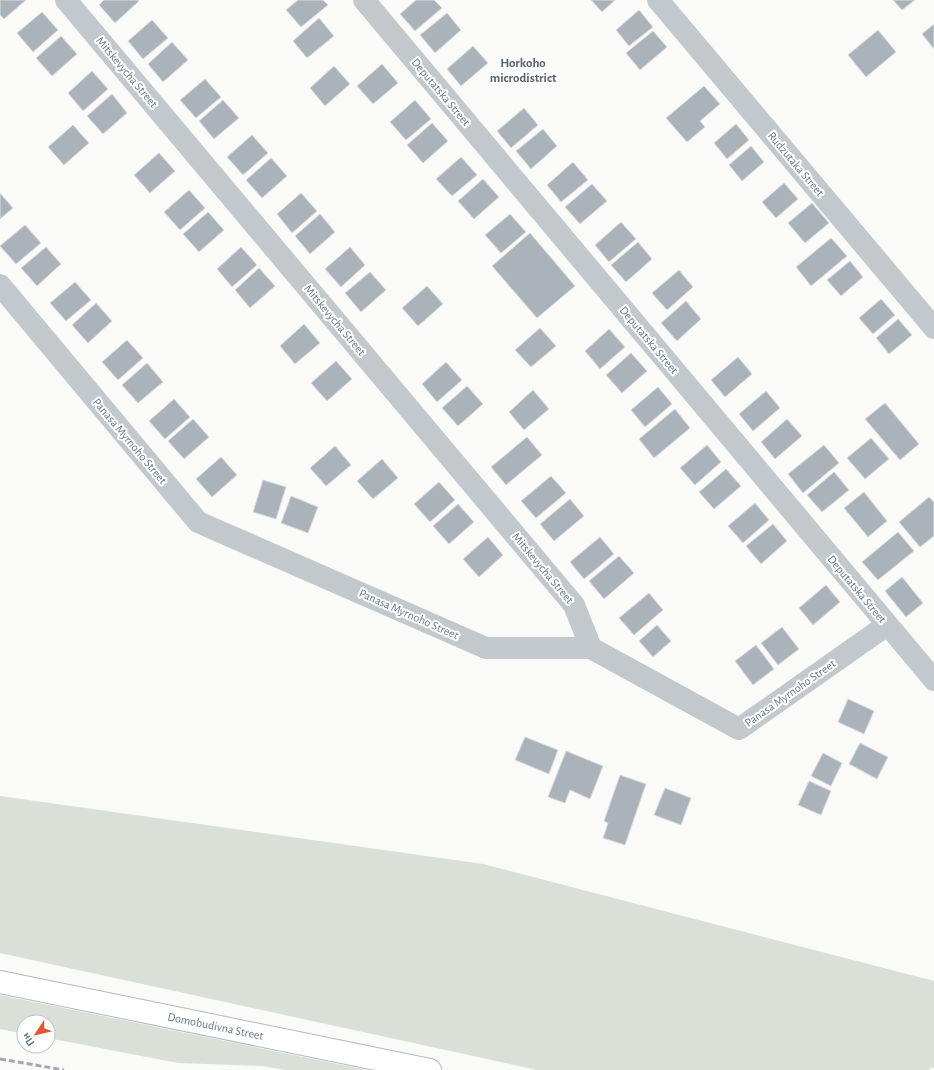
<svg xmlns="http://www.w3.org/2000/svg" width="934" height="1070" viewBox="0 0 934 1070" font-family="'Alegreya Sans',sans-serif">
	<style>
		.green { fill: #dadfd7 }
		.building { fill: #aab3b9; stroke: #dcdcda }
		.lines { fill: none; stroke-linecap: round; stroke-linejoin: round }
		.secondary-casing { stroke: #b3babf; stroke-width: 24 }
		.street { stroke: #c3c8cc; stroke-width: 22 }
		.secondary { stroke: #fff; stroke-width: 22 }
		.rail { stroke: #a2aab0; stroke-width: 3; stroke-dasharray: 6 3; stroke-linecap: butt }
		.labels { text-anchor: middle; dominant-baseline: central; stroke-width: 4; stroke-linejoin: round; paint-order: stroke }
		.street-label { font-size: 12px; fill: #657683; stroke: #fff }
		.neighbourhood-label { font-size: 13px; font-weight: bold; fill: #57646e; stroke: #fff }
	</style>
	<rect width="100%" height="100%" fill="#fafaf8"/>
	<g class="green">
		<path d="M0,796L483,864L934,981V1067L928,1070H537L0,953Z"/>
		<path d="M0,995L367,1070H286L263,1066L178,1063L48,1038V1022H24V1034L0,1029Z"/>
	</g>
	<g class="building">
		<path d="M0,0H26L4,19L0,15Z"/>
		<path d="M104,0H138L139,1L115,23L99,5Z"/>
		<path d="M298,0H323L328,5L301,27L286,10Z"/>
		<path d="M416,0H434L442,8L415,31L400,14Z"/>
		<path d="M591,0H615L602,12Z"/>
		<path d="M893,0H915L902,10Z"/>
		<path d="M639,10L653,27L629,46L616,30Z"/>
		<path d="M42,12L58,30L33,52L17,33Z"/>
		<path d="M447,13L461,30L435,53L420,35Z"/>
		<path d="M319,18L334,36L307,58L293,41Z"/>
		<path d="M152,20L168,38L143,59L128,41Z"/>
		<path d="M934,24V49L922,34Z"/>
		<path d="M878,30L896,52L866,77L848,55Z"/>
		<path d="M653,31L667,47L640,70L626,53Z"/>
		<path d="M61,36L77,54L52,76L36,58Z"/>
		<path d="M172,42L188,60L163,82L148,64Z"/>
		<path d="M473,46L488,63L461,86L447,69Z"/>
		<path d="M382,64L398,83L373,104L357,86Z"/>
		<path d="M334,66L350,84L325,106L310,88Z"/>
		<path d="M92,71L108,89L83,111L68,93Z"/>
		<path d="M205,79L221,97L196,118L180,100Z"/>
		<path d="M704,86L720,104L700,121L705,127L687,142L666,118Z"/>
		<path d="M112,94L127,113L103,134L87,116Z"/>
		<path d="M223,100L239,118L214,139L199,121Z"/>
		<path d="M415,100L431,119L406,140L390,122Z"/>
		<path d="M524,108L538,125L511,148L497,131Z"/>
		<path d="M432,123L448,141L423,163L407,145Z"/>
		<path d="M736,124L749,140L727,159L714,143Z"/>
		<path d="M73,125L89,143L64,165L48,147Z"/>
		<path d="M543,129L557,146L531,169L516,151Z"/>
		<path d="M252,135L268,153L243,175L227,157Z"/>
		<path d="M751,146L764,162L742,181L729,165Z"/>
		<path d="M159,153L175,171L150,193L134,175Z"/>
		<path d="M461,157L477,175L452,196L436,179Z"/>
		<path d="M271,158L287,176L262,198L246,180Z"/>
		<path d="M573,162L588,180L561,202L547,185Z"/>
		<path d="M483,179L499,197L474,219L458,201Z"/>
		<path d="M784,183L798,199L776,218L762,202Z"/>
		<path d="M592,184L607,201L580,224L565,207Z"/>
		<path d="M189,190L205,208L180,230L164,212Z"/>
		<path d="M0,193L13,208L0,219Z"/>
		<path d="M301,193L317,211L292,233L277,214Z"/>
		<path d="M812,203L829,223L805,243L788,223Z"/>
		<path d="M208,212L224,230L199,252L183,234Z"/>
		<path d="M320,214L335,232L310,254L295,236Z"/>
		<path d="M510,214L526,232L501,253L485,235Z"/>
		<path d="M621,222L636,239L609,262L595,245Z"/>
		<path d="M25,225L41,243L16,264L0,246Z"/>
		<path d="M530,233L575,286L537,318L492,266Z"/>
		<path d="M831,238L847,256L811,286L796,267Z"/>
		<path d="M638,242L652,259L626,282L611,265Z"/>
		<path d="M46,247L61,264L37,286L21,268Z"/>
		<path d="M241,247L257,265L232,287L217,269Z"/>
		<path d="M350,247L365,265L341,287L325,269Z"/>
		<path d="M850,261L863,277L841,296L827,280Z"/>
		<path d="M259,268L275,286L250,308L235,290Z"/>
		<path d="M679,270L693,287L667,310L652,293Z"/>
		<path d="M370,272L386,290L361,312L345,293Z"/>
		<path d="M75,282L91,300L66,321L50,303Z"/>
		<path d="M427,286L443,304L418,326L402,308Z"/>
		<path d="M881,299L895,315L873,334L859,318Z"/>
		<path d="M686,301L701,319L677,341L661,323Z"/>
		<path d="M96,303L112,321L88,343L72,325Z"/>
		<path d="M898,319L912,335L889,354L876,338Z"/>
		<path d="M304,324L320,343L295,364L280,346Z"/>
		<path d="M540,328L556,346L531,367L515,350Z"/>
		<path d="M609,329L625,347L600,369L585,351Z"/>
		<path d="M127,340L143,358L118,380L102,362Z"/>
		<path d="M631,353L647,371L622,393L606,375Z"/>
		<path d="M738,357L752,374L725,397L711,380Z"/>
		<path d="M336,361L352,379L327,401L311,383Z"/>
		<path d="M446,362L462,380L437,402L422,384Z"/>
		<path d="M147,363L163,382L138,403L122,385Z"/>
		<path d="M467,386L483,404L458,426L442,408Z"/>
		<path d="M658,387L672,404L645,427L631,410Z"/>
		<path d="M533,390L549,409L524,430L509,412Z"/>
		<path d="M766,391L780,408L753,431L739,414Z"/>
		<path d="M174,399L190,417L165,439L149,421Z"/>
		<path d="M885,403L919,444L900,460L865,419Z"/>
		<path d="M675,409L690,428L654,458L639,439Z"/>
		<path d="M193,419L209,437L184,459L168,441Z"/>
		<path d="M787,419L802,436L775,459L761,442Z"/>
		<path d="M527,437L542,455L506,485L491,467Z"/>
		<path d="M871,438L889,459L865,479L847,458Z"/>
		<path d="M707,445L721,462L695,485L680,468Z"/>
		<path d="M824,445L839,463L803,493L788,474Z"/>
		<path d="M335,446L351,465L326,486L310,468Z"/>
		<path d="M221,457L237,475L212,497L196,479Z"/>
		<path d="M382,459L398,478L373,499L357,481Z"/>
		<path d="M726,469L741,486L714,509L699,492Z"/>
		<path d="M834,472L849,490L822,512L807,495Z"/>
		<path d="M551,476L566,493L536,518L521,501Z"/>
		<path d="M263,480L286,487L276,519L253,512Z"/>
		<path d="M439,482L455,500L430,522L414,504Z"/>
		<path d="M864,492L887,521L868,537L844,508Z"/>
		<path d="M291,496L318,507L308,533L281,523Z"/>
		<path d="M929,497L934,502V536L920,547L899,522Z"/>
		<path d="M570,499L584,516L554,541L540,524Z"/>
		<path d="M755,503L769,520L743,543L728,526Z"/>
		<path d="M458,504L474,522L449,544L433,526Z"/>
		<path d="M773,524L787,541L761,564L746,546Z"/>
		<path d="M898,532L914,551L878,580L862,562Z"/>
		<path d="M488,537L503,555L479,577L463,559Z"/>
		<path d="M600,537L614,554L584,579L570,562Z"/>
		<path d="M619,556L634,573L604,599L589,581Z"/>
		<path d="M902,577L923,603L906,617L885,591Z"/>
		<path d="M826,585L840,602L813,625L799,608Z"/>
		<path d="M649,593L663,610L634,635L619,618Z"/>
		<path d="M657,625L671,641L653,657L639,641Z"/>
		<path d="M782,627L799,649L778,665L761,643Z"/>
		<path d="M756,645L774,669L753,685L735,661Z"/>
		<path d="M848,699L874,711L864,734L838,722Z"/>
		<path d="M525,737L558,750L549,774L515,760Z"/>
		<path d="M860,743L888,757L877,779L849,764Z"/>
		<path d="M566,751L603,766L590,799L570,790L565,803L548,797Z"/>
		<path d="M823,753L842,763L831,786L811,776Z"/>
		<path d="M620,775L646,784L625,845L603,838L608,823L604,821Z"/>
		<path d="M809,781L831,791L821,815L798,805Z"/>
		<path d="M665,788L691,798L681,825L654,815Z"/>
	</g>
	<g class="lines">
		<g class="secondary-casing">
			<g id="secondary">
				<path id="s1" d="M0,982L430,1070"/>
			</g>
		</g>
		<g class="street">
			<path d="M66,0L574,605L591,648"/>
			<path d="M364,0L934,680"/>
			<path d="M658,0L934,328"/>
			<path d="M0,285L198,522L486,648H591L739,729L887,625"/>
		</g>
		<use href="#secondary" class="secondary"/>
		<path class="rail" d="M0,1059L64,1070"/>
	</g>
	<g class="labels">
		<g class="street-label">
			<text transform="translate(127 72) rotate(50)">Mitskevycha Street</text>
			<text transform="translate(441 92) rotate(50)">Deputatska Street</text>
			<text transform="translate(796 164) rotate(50)">Rudzutaka Street</text>
			<text transform="translate(335 320) rotate(50)">Mitskevycha Street</text>
			<text transform="translate(649 340) rotate(50)">Deputatska Street</text>
			<text transform="translate(130 441) rotate(50)">Panasa Myrnoho Street</text>
			<text transform="translate(543 568) rotate(50)">Mitskevycha Street</text>
			<text transform="translate(857 589) rotate(50)">Deputatska Street</text>
			<text transform="translate(409 614) rotate(24)">Panasa Myrnoho Street</text>
			<text transform="translate(790 693) rotate(-35)">Panasa Myrnoho Street</text>
			<text stroke="none"><textPath href="#s1" startOffset="220">Domobudivna Street</textPath></text>
		</g>
		<g class="neighbourhood-label">
			<text x="523" y="63">Horkoho<tspan x="523" dy="15">microdistrict</tspan></text>
		</g>
	</g>
	<g transform="translate(36 1034) rotate(235)"><circle r="19" fill="#ffffff" stroke="#c1c8cd"/>
	<path d="M0-3L7 15L0 10L-7 15Z" fill="#e4572e"/>
	<text y="-6" font-size="11" font-weight="bold" text-anchor="middle" fill="#657683">Пн</text>
	</g>
</svg>
